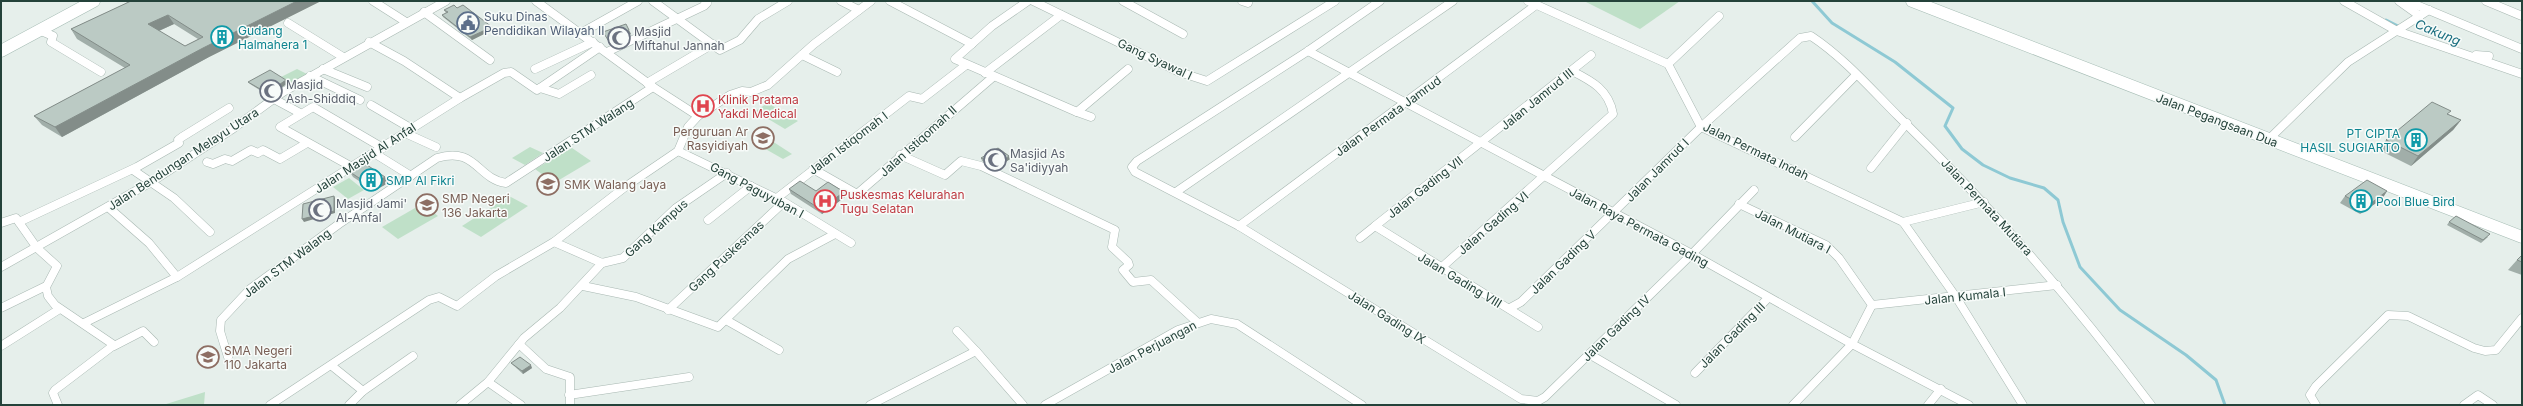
<svg xmlns="http://www.w3.org/2000/svg" width="2523" height="406" viewBox="0 0 2523 406" font-family="Inter,sans-serif">
	<style>
		.green { fill: #bfe0c8 }
		.lines { fill: none; stroke-linecap: round; stroke-linejoin: round }
		.stream { stroke: #8ec9d4; stroke-width: 3 }
		.minor-casing { stroke: #a8b8b2; stroke-width: 9 }
		.secondary-casing { stroke: #a4bbb3; stroke-width: 13 }
		.minor { stroke: #fff; stroke-width: 8 }
		.secondary { stroke: #fff; stroke-width: 12 }
		.wall { fill: #a1aea9; fill-rule: evenodd }
		.shaded-wall { fill: #838d89 }
		.building { fill: #bbcac4; stroke: #838d89; fill-rule: evenodd }
		.labels { text-anchor: middle; dominant-baseline: central; stroke-width: 3; stroke-linejoin: round; paint-order: stroke }
		.service-label { font-size: 12px; fill: #4e5e75; stroke: #f7fbf9; text-anchor: start }
		.culture-label { font-size: 12px; fill: #0d838f; stroke: #f7fbf9; text-anchor: start }
		.worship-label { font-size: 12px; fill: #5b616d; stroke: #f7fbf9; text-anchor: start }
		.street-label { font-size: 12px; fill: #24423a; stroke: #f7fbf9 }
		.health-label { font-size: 12px; fill: #be3a42; stroke: #f7fbf9; text-anchor: start }
		.education-label { font-size: 12px; fill: #785e54; stroke: #f7fbf9; text-anchor: start }
		.water-label { font-size: 13px; font-style: italic; fill: #1c6f80; stroke: #f7fbf9 }
	</style>
	<rect width="100%" height="100%" fill="#e6efeb"/>
	<g class="green">
		<path d="M1584,1H1680L1640,29Z"/>
		<path d="M297,69L307,74L292,83L281,77Z"/>
		<path d="M768,103L798,121L785,129L755,111Z"/>
		<path d="M772,141L792,154L783,159L762,147Z"/>
		<path d="M530,147L543,153L525,165L512,158Z"/>
		<path d="M572,148L591,161L554,183L535,169Z"/>
		<path d="M349,178L364,190L348,199L333,187Z"/>
		<path d="M509,196L528,206L481,237L462,226Z"/>
		<path d="M422,204L438,216L398,239L382,227Z"/>
		<path d="M205,392L204,405H163Z"/>
	</g>
	<g class="lines">
		<g class="stream">
			<path d="M1812,1L1832,23L1895,62L1953,108L1945,126L1962,149L1983,165L2010,178L2044,188L2058,200L2063,222L2080,267L2120,310L2186,355L2216,380L2225,405"/>
			<path d="M2386,20L2400,27"/>
		</g>
		<g class="minor-casing">
			<g id="minor">
				<path d="M373,1L406,22"/>
				<path d="M536,1L653,87L698,116"/>
				<path d="M653,1L720,50L740,40L758,19L788,1"/>
				<path d="M841,1L859,10"/>
				<path d="M890,1L972,44"/>
				<path d="M1028,1L992,26L955,59L1077,112L1128,69"/>
				<path d="M1033,1L1179,72L1207,81L1335,1"/>
				<path d="M1123,1L1183,34"/>
				<path d="M1242,1L1248,3"/>
				<path d="M1380,1L1308,51L1137,161L1132,167L1135,172L1239,226L1521,399L1538,401L1545,397L1692,254L1754,190"/>
				<path d="M1528,1L1668,64L1701,127L1903,222L1956,297L2023,405"/>
				<path d="M2344,1L2397,31L2522,74"/>
				<path d="M2399,1L2420,16"/>
				<path d="M2407,1L2522,49"/>
				<path d="M2486,1L2522,16"/>
				<path d="M424,12L490,60"/>
				<path d="M288,23L343,57"/>
				<path d="M39,30L53,36L51,42L101,72"/>
				<path d="M581,33L638,1"/>
				<path d="M369,42L404,61L460,98"/>
				<path d="M1308,51L1692,254L1852,344L1969,405"/>
				<path d="M607,52L704,6L707,3L705,1"/>
				<path d="M802,55L837,72"/>
				<path d="M2476,55L2489,56"/>
				<path d="M1668,64L1719,16"/>
				<path d="M323,69L367,87"/>
				<path d="M535,69L593,42"/>
				<path d="M985,73L1061,15"/>
				<path d="M310,76L360,100"/>
				<path d="M647,83L713,44"/>
				<path d="M540,88L559,94L591,75"/>
				<path d="M274,99L300,113"/>
				<path d="M371,105L412,129"/>
				<path d="M1077,112L1091,117"/>
				<path d="M405,133L436,147"/>
				<path d="M1795,137L1856,75"/>
				<path d="M2268,140L2348,62L2429,10"/>
				<path d="M678,151L784,202L851,243"/>
				<path d="M374,153L411,176"/>
				<path d="M900,155L945,175L961,161L981,166L1115,230L1112,247L1128,262L1129,265L1123,270L1133,282L1151,280L1197,322"/>
				<path d="M207,162L213,164L225,159L232,161L251,150L258,153L263,150L280,159L307,143"/>
				<path d="M352,167L280,127L313,107L383,148"/>
				<path d="M1871,168L1907,123"/>
				<path d="M813,169L857,194L993,77"/>
				<path d="M133,170L174,198L210,232"/>
				<path d="M1176,192L1453,1"/>
				<path d="M777,198L909,96L922,99L966,65"/>
				<path d="M1739,204L1826,245L1839,258L1872,305L1852,344L1793,405"/>
				<path d="M108,207L149,243L177,277"/>
				<path d="M708,220L751,186"/>
				<path d="M19,222L137,167L179,143L178,140L182,137L229,108"/>
				<path d="M1903,222L1984,202"/>
				<path d="M1,223L16,218L37,248L57,266L46,287L48,296L55,305L114,345L55,390L53,393L58,405"/>
				<path d="M1239,226L1536,5"/>
				<path d="M1360,238L1375,226"/>
				<path d="M602,263L554,242L625,187L678,151L688,127L698,116L730,95L742,91L751,92L768,85L814,44L871,1"/>
				<path d="M602,263L623,258L676,208L727,173"/>
				<path d="M1,267L153,181L231,130L283,92L446,1"/>
				<path d="M1441,268L1613,114C1609,90 1592,81 1572,71"/>
				<path d="M583,286L636,297L718,327L788,259L835,234"/>
				<path d="M1872,305L2057,285"/>
				<path d="M1,308L46,286"/>
				<path d="M1510,308L1521,302L1701,127L1800,38L1811,36C1843,57 1871,89 1898,116C1990,205 2074,302 2151,405"/>
				<path d="M668,310L784,202"/>
				<path d="M726,320L779,350"/>
				<path d="M84,323L177,277L460,98L504,73L511,72L537,90L600,47"/>
				<path d="M1538,327L1375,226L1591,55"/>
				<path d="M957,331L976,351"/>
				<path d="M519,344L546,369L570,377V405"/>
				<path d="M1,346L58,310"/>
				<path d="M114,346L143,331L154,342"/>
				<path d="M1589,354L1676,405"/>
				<path d="M228,357L220,331L221,320L250,289L339,224L437,158C476,146 477,179 506,183L653,87"/>
				<path d="M332,366L363,391"/>
				<path d="M1695,373L1768,298"/>
				<path d="M488,382L521,405"/>
				<path d="M569,395L689,377"/>
				<path d="M270,405L429,300L439,297L457,306L496,276L554,242"/>
				<path d="M349,405L363,391L413,356"/>
				<path d="M460,405L488,382L524,338L560,308L602,263"/>
				<path d="M870,405L976,351L1023,405"/>
				<path d="M1045,405L1178,330L1211,319L1237,324L1362,405"/>
				<path d="M1928,405L1941,389"/>
				<path d="M2316,405L2310,395L2316,386L2388,315L2408,316L2474,348L2485,351L2496,350L2522,318"/>
				<path d="M2464,405L2478,395L2493,405"/>
			</g>
		</g>
		<g class="secondary-casing">
			<g id="secondary">
				<path d="M1912,1L2522,237"/>
				<path d="M1,51L94,1"/>
			</g>
		</g>
		<use href="#minor" class="minor"/>
		<use href="#secondary" class="secondary"/>
	</g>
	<g class="wall">
		<path d="M126,1H321L209,57L62,137L42,125L34,116L125,68L77,39L71,29L127,3ZM174,24L198,39L185,46L159,31Z"/>
		<path d="M457,8L492,27L494,29L472,40L443,17L442,15L446,13L444,10Z"/>
		<path d="M286,80L288,83L269,96L250,84L248,82Z"/>
		<path d="M2448,114L2461,120L2453,130L2411,166L2379,150L2386,140Z"/>
		<path d="M981,158L1010,159L997,168L982,161Z"/>
		<path d="M350,172L385,177L388,183L374,191L353,177Z"/>
		<path d="M789,189L816,191L845,197L822,214L791,194Z"/>
		<path d="M2387,191L2382,199L2360,214L2340,203L2345,196Z"/>
		<path d="M2449,222L2488,237L2481,243L2447,225Z"/>
		<path d="M2522,255V275L2508,270L2517,260Z"/>
		<path d="M511,363L532,368L523,374L513,365Z"/>
	</g>
	<g class="shaded-wall">
		<path d="M297,1H321L209,57L62,137L55,127L203,48Z"/>
		<path d="M168,15L174,24L154,33L148,24Z"/>
		<path d="M492,27L494,29L472,40L470,37Z"/>
		<path d="M629,30L631,34L610,45L608,40Z"/>
		<path d="M286,80L288,83L269,96L267,93Z"/>
		<path d="M2461,120L2453,130L2411,166L2418,156Z"/>
		<path d="M1009,156L1010,159L997,168V165Z"/>
		<path d="M385,177L388,183L374,191L371,186Z"/>
		<path d="M2387,191L2382,199L2360,214L2366,207Z"/>
		<path d="M844,192L845,197L822,214L820,209Z"/>
		<path d="M334,196L335,198V213L304,222L302,219Z"/>
		<path d="M531,365L532,368L523,374L522,371Z"/>
	</g>
	<g class="building">
		<path d="M131,1H297L203,48L55,127L34,116L130,65L71,29ZM168,15L203,37L185,46L148,24Z"/>
		<path d="M454,5L457,8L463,5L492,27L470,37L442,15L448,12L444,10Z"/>
		<path d="M626,24L629,30L608,40L603,32Z"/>
		<path d="M270,70L286,80L267,93L248,82Z"/>
		<path d="M2432,102L2451,111L2447,114L2461,120L2418,156L2386,140Z"/>
		<path d="M998,148L1009,156L997,165L981,158Z"/>
		<path d="M364,163L385,177L371,186L350,172Z"/>
		<path d="M2367,180L2387,191L2366,207L2345,196Z"/>
		<path d="M800,181L816,191L828,182L844,192L820,209L789,189Z"/>
		<path d="M334,196V211L302,219L303,204Z"/>
		<path d="M2456,216L2490,234L2483,240L2449,222Z"/>
		<path d="M2522,255V262L2517,260Z"/>
		<path d="M520,357L531,365L522,371L511,363Z"/>
	</g>
	<defs>
		<g id="civic-ring" transform="scale(1.15)"><circle r="9.5" fill="#f7fbf9" stroke="#5c6f8a" stroke-width="1.5"/><path d="M-.6-6.5H3V-4.5H.6V-3L4-1V1h2V6H-6V1h2V-1L-.6-3ZM-1.2 2.5V6h2.4V2.5Z" fill="#5c6f8a"/></g>
		<g id="building-ring" transform="scale(1.15)"><circle r="9.5" fill="#f7fbf9" stroke="#0f9aa8" stroke-width="1.5"/><path d="M-4-6H4V6H1V3H-1V6H-4ZM-2.5-4.3h1.7v1.8h-1.7ZM.8-4.3h1.7v1.8H.8ZM-2.5-1h1.7V.8h-1.7ZM.8-1h1.7V.8H.8Z" fill="#0f9aa8"/></g>
		<g id="mosque-ring" transform="scale(1.15)"><circle r="9.5" fill="#f7fbf9" stroke="#6b7280" stroke-width="1.5"/><path d="M3.5-4.9A6 6 0 1 0 3.5 4.9A5 5 0 1 1 3.5-4.9Z" fill="#6b7280"/></g>
		<g id="hospital-ring" transform="scale(1.15)"><circle r="9.5" fill="#f7fbf9" stroke="#e0444e" stroke-width="1.5"/><path d="M-5-5h3v3.5h4V-5h3V5h-3V1.5h-4V5h-3Z" fill="#e0444e"/></g>
		<g id="school-ring" transform="scale(1.15)"><circle r="9.5" fill="#f7fbf9" stroke="#8d6e63" stroke-width="1.5"/><path d="M0-5L7-2L0 1L-7-2ZM-4 1L0 2.5L4 1V4Q0 6-4 4Z" fill="#8d6e63"/></g>
	</defs>
	<g fill-rule="evenodd">
		<use href="#civic-ring" x="468" y="23"/>
		<use href="#building-ring" x="222" y="37"/>
		<use href="#mosque-ring" x="619" y="38"/>
		<use href="#mosque-ring" x="271" y="91"/>
		<use href="#hospital-ring" x="703" y="106"/>
		<use href="#school-ring" x="763" y="138"/>
		<use href="#building-ring" x="2416" y="140"/>
		<use href="#mosque-ring" x="995" y="160"/>
		<use href="#building-ring" x="371" y="180"/>
		<use href="#school-ring" x="548" y="184"/>
		<use href="#hospital-ring" x="825" y="201"/>
		<use href="#building-ring" x="2361" y="201"/>
		<use href="#school-ring" x="427" y="205"/>
		<use href="#mosque-ring" x="320" y="210"/>
		<use href="#school-ring" x="208" y="357"/>
	</g>
	<g class="labels">
		<g class="service-label">
			<text x="484" y="16">Suku Dinas<tspan x="484" dy="14">Pendidikan Wilayah II</tspan></text>
		</g>
		<g class="culture-label">
			<text x="238" y="30">Gudang<tspan x="238" dy="14">Halmahera 1</tspan></text>
			<text x="2400" y="133" text-anchor="end">PT CIPTA<tspan x="2400" dy="14">HASIL SUGIARTO</tspan></text>
			<text x="386" y="180">SMP Al Fikri</text>
			<text x="2376" y="201">Pool Blue Bird</text>
		</g>
		<g class="worship-label">
			<text x="634" y="31">Masjid<tspan x="634" dy="14">Miftahul Jannah</tspan></text>
			<text x="286" y="84">Masjid<tspan x="286" dy="14">Ash-Shiddiq</tspan></text>
			<text x="1010" y="153">Masjid As<tspan x="1010" dy="14">Sa'idiyyah</tspan></text>
			<text x="336" y="203">Masjid Jami'<tspan x="336" dy="14">Al-Anfal</tspan></text>
		</g>
		<g class="street-label">
			<text transform="translate(1155 59) rotate(25)">Gang Syawal I</text>
			<text transform="translate(1537 99) rotate(-39)">Jalan Jamrud III</text>
			<text transform="translate(1388 116) rotate(-36)">Jalan Permata Jamrud</text>
			<text transform="translate(2217 120) rotate(21)">Jalan Pegangsaan Dua</text>
			<text transform="translate(588 130) rotate(-33)">Jalan STM Walang</text>
			<text transform="translate(918 141) rotate(-42)">Jalan Istiqomah II</text>
			<text transform="translate(848 143) rotate(-37)">Jalan Istiqomah I</text>
			<text transform="translate(1756 151) rotate(26)">Jalan Permata Indah</text>
			<text transform="translate(365 158) rotate(-33)">Jalan Masjid Al Anfal</text>
			<text transform="translate(183 159) rotate(-33)">Jalan Bendungan Melayu Utara</text>
			<text transform="translate(1657 170) rotate(-45)">Jalan Jamrud I</text>
			<text transform="translate(1425 187) rotate(-38)">Jalan Gading VII</text>
			<text transform="translate(757 190) rotate(28)">Gang Paguyuban I</text>
			<text transform="translate(1987 207) rotate(47)">Jalan Permata Mutiara</text>
			<text transform="translate(1493 223) rotate(-41)">Jalan Gading VI</text>
			<text transform="translate(1639 227) rotate(28)">Jalan Raya Permata Gading</text>
			<text transform="translate(656 228) rotate(-42)">Gang Kampus</text>
			<text transform="translate(1793 231) rotate(27)">Jalan Mutiara I</text>
			<text transform="translate(726 256) rotate(-43)">Gang Puskesmas</text>
			<text transform="translate(1563 262) rotate(-44)">Jalan Gading V</text>
			<text transform="translate(287 263) rotate(-37)">Jalan STM Walang</text>
			<text transform="translate(1460 280) rotate(31)">Jalan Gading VIII</text>
			<text transform="translate(1965 296) rotate(-6)">Jalan Kumala I</text>
			<text transform="translate(1387 317) rotate(32)">Jalan Gading IX</text>
			<text transform="translate(1616 328) rotate(-44)">Jalan Gading IV</text>
			<text transform="translate(1732 335) rotate(-45)">Jalan Gading III</text>
			<text transform="translate(1152 347) rotate(-28)">Jalan Perjuangan</text>
		</g>
		<g class="health-label">
			<text x="718" y="99">Klinik Pratama<tspan x="718" dy="14">Yakdi Medical</tspan></text>
			<text x="840" y="194">Puskesmas Kelurahan<tspan x="840" dy="14">Tugu Selatan</tspan></text>
		</g>
		<g class="education-label">
			<text x="748" y="131" text-anchor="end">Perguruan Ar<tspan x="748" dy="14">Rasyidiyah</tspan></text>
			<text x="564" y="184">SMK Walang Jaya</text>
			<text x="442" y="198">SMP Negeri<tspan x="442" dy="14">136 Jakarta</tspan></text>
			<text x="224" y="350">SMA Negeri<tspan x="224" dy="14">110 Jakarta</tspan></text>
		</g>
		<g class="water-label">
			<text transform="translate(2438 32) rotate(23)">Cakung</text>
		</g>
	</g>
	<rect width="2523" height="406" fill="none" stroke="#24423a" stroke-width="4"/>
</svg>
